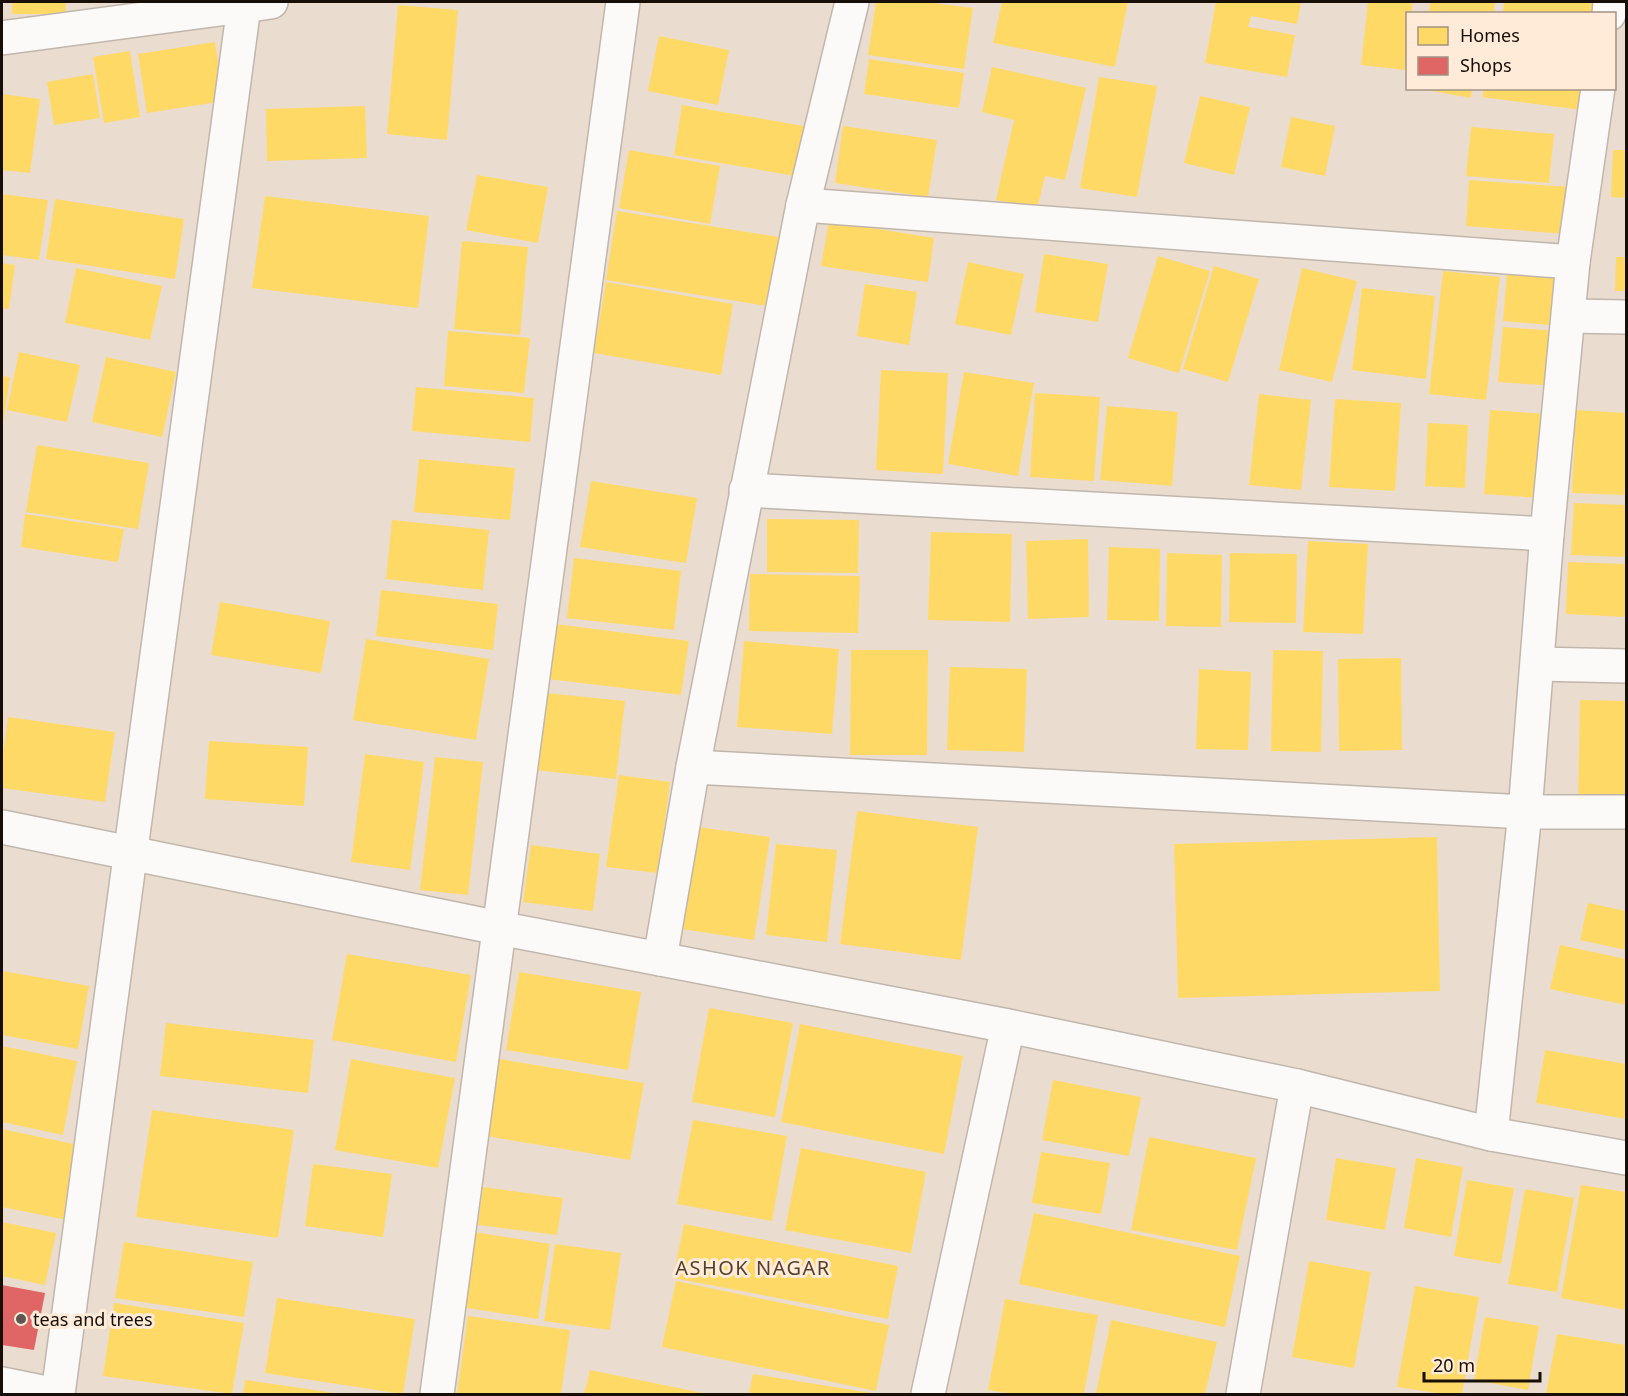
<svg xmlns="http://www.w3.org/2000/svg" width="1628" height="1396" viewBox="0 0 1628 1396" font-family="'Noto Sans',sans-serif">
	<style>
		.homes { fill: #ffd966 }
		.shops { fill: #e06666 }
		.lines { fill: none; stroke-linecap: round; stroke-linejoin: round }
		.minor-casing { stroke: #c1b6ac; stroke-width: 36 }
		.minor { stroke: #fcfaf8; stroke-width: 33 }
		.poi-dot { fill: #60564d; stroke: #ffebd8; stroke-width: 2 }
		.labels { text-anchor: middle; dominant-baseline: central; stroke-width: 6; stroke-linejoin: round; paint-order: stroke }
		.poi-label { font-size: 18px; fill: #160e07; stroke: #ffebd8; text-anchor: start }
		.neighbourhood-label { font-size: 20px; letter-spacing: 1.5px; fill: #54402d; stroke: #ffebd8 }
	</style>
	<rect width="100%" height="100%" fill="#eaddd0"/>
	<g class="homes">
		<rect x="12" y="2" width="54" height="12"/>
		<path d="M876,2H926L973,8L964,69L868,55Z"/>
		<path d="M1002,2H1128L1115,67L993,43Z"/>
		<path d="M1216,2H1301L1297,24L1251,16L1248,27L1295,35L1287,77L1205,63Z"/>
		<path d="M1368,2H1413L1411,14H1408L1405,70L1361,65Z"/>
		<path d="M1430,2H1495L1493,14H1429Z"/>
		<path d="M1504,2H1596L1594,14H1503Z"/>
		<path d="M398,5L458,10L447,140L387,134Z"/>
		<path d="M659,36L729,50L718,105L648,91Z"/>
		<path d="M215,42L224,101L147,113L138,54Z"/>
		<path d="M130,51L140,117L104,123L93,57Z"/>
		<path d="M869,59L964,73L959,108L864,94Z"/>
		<path d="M992,67L1086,88L1065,180L1045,176L1037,209L996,200L1014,120L982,112Z"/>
		<path d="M93,74L100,118L54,125L47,82Z"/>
		<path d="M1099,77L1157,86L1137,197L1080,188Z"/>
		<path d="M1416,88H1472L1471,98Z"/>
		<path d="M1484,88H1584L1582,110L1482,97Z"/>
		<path d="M2,94L40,99L30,173L2,170Z"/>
		<path d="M1200,96L1250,107L1234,175L1184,163Z"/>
		<path d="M682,105L810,127L801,177L674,155Z"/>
		<path d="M365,106L367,158L267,161L266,109Z"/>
		<path d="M1291,117L1335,126L1325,176L1281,167Z"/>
		<path d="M843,126L937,140L928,197L835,183Z"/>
		<path d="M1471,127L1554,134L1549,183L1466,176Z"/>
		<path d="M629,150L720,166L710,224L619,208Z"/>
		<path d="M1613,150H1626V198L1611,197Z"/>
		<path d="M477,175L548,187L538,243L466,230Z"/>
		<path d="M1469,180L1569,187L1566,234L1466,226Z"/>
		<path d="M2,194L48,200L39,260L2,255Z"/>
		<path d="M265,196L429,216L418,308L252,288Z"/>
		<path d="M55,199L184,219L175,279L46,259Z"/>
		<path d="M617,211L785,238L773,307L606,280Z"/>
		<path d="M829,221L934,238L928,282L821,266Z"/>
		<path d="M462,241L528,247L520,335L454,329Z"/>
		<path d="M1044,254L1108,264L1098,322L1035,312Z"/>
		<path d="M1158,256L1210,271L1179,373L1128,358Z"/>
		<path d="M1616,257H1626V291H1615Z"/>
		<path d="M968,262L1024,274L1011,335L955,324Z"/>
		<path d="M2,263L15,265L9,309L2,308Z"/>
		<path d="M1214,266L1259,279L1228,382L1183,369Z"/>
		<path d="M76,268L162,286L150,340L65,323Z"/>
		<path d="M1302,268L1357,281L1332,382L1279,370Z"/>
		<path d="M1443,271L1500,277L1486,400L1429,394Z"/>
		<path d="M1507,273L1565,277L1560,326L1503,321Z"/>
		<path d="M606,282L733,304L721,375L594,353Z"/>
		<path d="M865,284L917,292L909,345L857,336Z"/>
		<path d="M1362,288L1435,296L1426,379L1352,370Z"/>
		<path d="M1503,327L1558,331L1554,386L1498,382Z"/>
		<path d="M448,331L530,338L524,393L444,386Z"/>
		<path d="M19,352L80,365L67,422L7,410Z"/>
		<path d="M106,357L176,372L162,437L92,422Z"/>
		<path d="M881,370L948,373L943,474L876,470Z"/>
		<path d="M964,372L1034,383L1018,476L948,464Z"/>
		<path d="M2,376L10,377L3,425H2Z"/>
		<path d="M416,387L534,398L530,442L412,431Z"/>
		<path d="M1035,393L1100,397L1094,481L1030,477Z"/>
		<path d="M1259,394L1311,400L1301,490L1249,485Z"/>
		<path d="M1335,399L1401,403L1395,491L1329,487Z"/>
		<path d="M1107,406L1178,412L1172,486L1100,480Z"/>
		<path d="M1490,410L1545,414L1539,498L1484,494Z"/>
		<path d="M1576,410L1626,413V495L1572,493Z"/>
		<path d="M1428,423L1468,425L1465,488L1425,486Z"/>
		<path d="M37,445L149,463L138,529L26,512Z"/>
		<path d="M419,459L515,468L510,520L414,512Z"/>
		<path d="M591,481L697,498L686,563L580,547Z"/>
		<path d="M1574,503L1626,505V557L1571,555Z"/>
		<path d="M25,514L124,529L118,562L21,547Z"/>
		<path d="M767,519L859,520L858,573L767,572Z"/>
		<path d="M392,520L489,530L483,590L386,579Z"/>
		<path d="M931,532L1012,534L1010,622L928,620Z"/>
		<path d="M1088,539L1089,617L1028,619L1026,541Z"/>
		<path d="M1308,541L1368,544L1363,634L1303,632Z"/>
		<path d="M1109,547L1160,549L1159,621L1107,620Z"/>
		<path d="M1167,553L1222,555L1221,627L1166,626Z"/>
		<path d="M1230,553L1297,554L1296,623L1229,622Z"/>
		<path d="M574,558L681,571L674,630L567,618Z"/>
		<path d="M1568,562L1626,564V617L1566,614Z"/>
		<path d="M750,574L860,576L858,633L749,631Z"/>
		<path d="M381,590L498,604L493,650L376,636Z"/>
		<path d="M220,602L330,621L321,673L211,655Z"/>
		<path d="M555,624L689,641L681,695L548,679Z"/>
		<path d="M366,639L489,659L476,740L353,720Z"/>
		<path d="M744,641L839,649L832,734L737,727Z"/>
		<path d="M851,650H928L927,755H850Z"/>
		<path d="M1273,650L1323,651L1321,752L1271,751Z"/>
		<path d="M1401,658L1402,750L1339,751L1338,659Z"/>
		<path d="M950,667L1027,669L1024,752L947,750Z"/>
		<path d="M1199,669L1251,672L1248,750L1196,749Z"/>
		<path d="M536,692L625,701L616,779L527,769Z"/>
		<path d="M1580,700L1626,701V807L1578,806Z"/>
		<path d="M8,717L115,732L105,802L2,788V763Z"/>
		<path d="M209,741L308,747L304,806L205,799Z"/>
		<path d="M365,754L424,762L410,870L351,862Z"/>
		<path d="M435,757L483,762L468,895L420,890Z"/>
		<path d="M619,775L670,782L658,873L606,867Z"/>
		<path d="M857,811L978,827L961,960L840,944Z"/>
		<path d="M698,827L770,837L754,940L682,929Z"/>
		<path d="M1437,837L1440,991L1178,998L1174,844Z"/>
		<path d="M776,844L837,850L827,942L766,935Z"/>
		<path d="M531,845L600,854L593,911L523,902Z"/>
		<path d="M1588,903L1626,911V950L1580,940Z"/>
		<path d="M1560,945L1626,959V1005L1550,989Z"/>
		<path d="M347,954L471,975L456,1062L332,1040Z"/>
		<path d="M2,971L89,986L78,1049L2,1035Z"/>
		<path d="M519,972L641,992L628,1070L506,1050Z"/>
		<path d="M709,1008L793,1023L775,1117L692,1102Z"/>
		<path d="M166,1023L314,1040L308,1093L160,1076Z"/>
		<path d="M800,1024L963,1056L944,1154L781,1122Z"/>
		<path d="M2,1046L77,1061L63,1135L2,1122Z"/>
		<path d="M1545,1050L1626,1064V1119L1536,1103Z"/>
		<path d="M493,1058L644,1083L630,1160L480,1135Z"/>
		<path d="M351,1059L455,1078L438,1168L335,1150Z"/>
		<path d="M1053,1080L1141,1097L1129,1156L1042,1140Z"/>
		<path d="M152,1110L294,1130L278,1238L136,1217Z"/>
		<path d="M693,1120L787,1136L772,1221L677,1204Z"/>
		<path d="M2,1129L83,1146L67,1220L2,1207Z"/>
		<path d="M1149,1137L1256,1158L1237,1250L1131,1230Z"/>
		<path d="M801,1148L926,1172L911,1253L785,1230Z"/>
		<path d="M1041,1152L1110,1163L1101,1214L1032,1203Z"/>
		<path d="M1336,1158L1396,1168L1385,1230L1326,1220Z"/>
		<path d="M1416,1158L1463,1167L1451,1237L1404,1228Z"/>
		<path d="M313,1164L392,1174L383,1237L305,1226Z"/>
		<path d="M1467,1180L1514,1188L1501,1264L1454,1256Z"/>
		<path d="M1581,1185L1626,1192V1310L1561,1298Z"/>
		<path d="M483,1187L563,1198L557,1235L478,1225Z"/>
		<path d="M1525,1189L1574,1198L1557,1292L1508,1284Z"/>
		<path d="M1034,1213L1240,1256L1225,1327L1019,1284Z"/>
		<path d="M2,1222L56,1233L45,1285L2,1276Z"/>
		<path d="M684,1224L898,1266L888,1319L673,1278Z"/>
		<path d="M474,1232L550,1244L538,1319L461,1307Z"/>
		<path d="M124,1242L253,1262L244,1317L115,1298Z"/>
		<path d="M555,1244L621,1253L610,1330L544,1321Z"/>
		<path d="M1309,1261L1371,1272L1354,1368L1292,1357Z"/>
		<path d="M676,1281L889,1325L876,1391L662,1347Z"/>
		<path d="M1415,1286L1479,1297L1462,1394H1444L1397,1387Z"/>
		<path d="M277,1298L415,1319L403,1394L265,1373Z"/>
		<path d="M1005,1299L1098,1315L1084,1394H1013L988,1390Z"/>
		<path d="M114,1303L244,1323L232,1394L103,1376Z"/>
		<path d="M468,1316L570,1330L561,1394H457Z"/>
		<path d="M1485,1317L1539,1326L1528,1390L1474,1380Z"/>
		<path d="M1111,1320L1217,1342L1205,1394H1096Z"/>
		<path d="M1557,1334L1626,1345V1394H1546Z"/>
		<path d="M590,1370L703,1393V1394H584Z"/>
		<path d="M753,1374L872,1393V1394H749Z"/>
		<path d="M245,1380L335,1393V1394H243Z"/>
	</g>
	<path class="shops" d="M2,1285L45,1293L34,1350L2,1345Z"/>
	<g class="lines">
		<g class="minor-casing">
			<g id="minor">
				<path d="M1609,14L1610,2"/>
				<path d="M2,38L271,2"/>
				<path d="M803,205L1573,262"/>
				<path d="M1569,316L1626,317"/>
				<path d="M746,490L1547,534"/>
				<path d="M1538,664L1626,666"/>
				<path d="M693,767L1525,812H1626"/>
				<path d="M2,827L499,928L1008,1026L1297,1086L1491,1134L1626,1158"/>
				<path d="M660,959L693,767L803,205L852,2"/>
				<path d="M1491,1134L1525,812L1547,534L1573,262L1598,88"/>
				<path d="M2,1384L51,1394"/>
				<path d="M58,1394L244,6"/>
				<path d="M437,1394L623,2"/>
				<path d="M928,1394L1008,1026"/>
				<path d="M1243,1394L1297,1086"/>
			</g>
		</g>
		<use href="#minor" class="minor"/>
	</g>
	<circle class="poi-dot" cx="21" cy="1319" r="6"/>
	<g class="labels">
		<g class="poi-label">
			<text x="33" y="1319">teas and trees</text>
		</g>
		<g class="neighbourhood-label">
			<text x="753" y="1267">ASHOK NAGAR</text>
		</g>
	</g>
	<rect width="1628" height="1396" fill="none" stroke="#160e07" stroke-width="6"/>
	<rect x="1406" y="12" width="210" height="78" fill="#ffebd8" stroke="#a29384" stroke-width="1.5"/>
	<rect x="1418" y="27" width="30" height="18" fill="#ffd966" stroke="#a29384" stroke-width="1.5"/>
	<text x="1460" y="42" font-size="18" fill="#160e07">Homes</text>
	<rect x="1418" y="57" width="30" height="18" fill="#e06666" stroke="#a29384" stroke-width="1.5"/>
	<text x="1460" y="72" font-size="18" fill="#160e07">Shops</text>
	<path d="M1424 1372v9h116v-9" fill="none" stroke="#160e07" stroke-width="3"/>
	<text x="1433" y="1372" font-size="18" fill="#160e07" stroke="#ffebd8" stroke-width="4.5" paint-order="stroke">20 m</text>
</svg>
